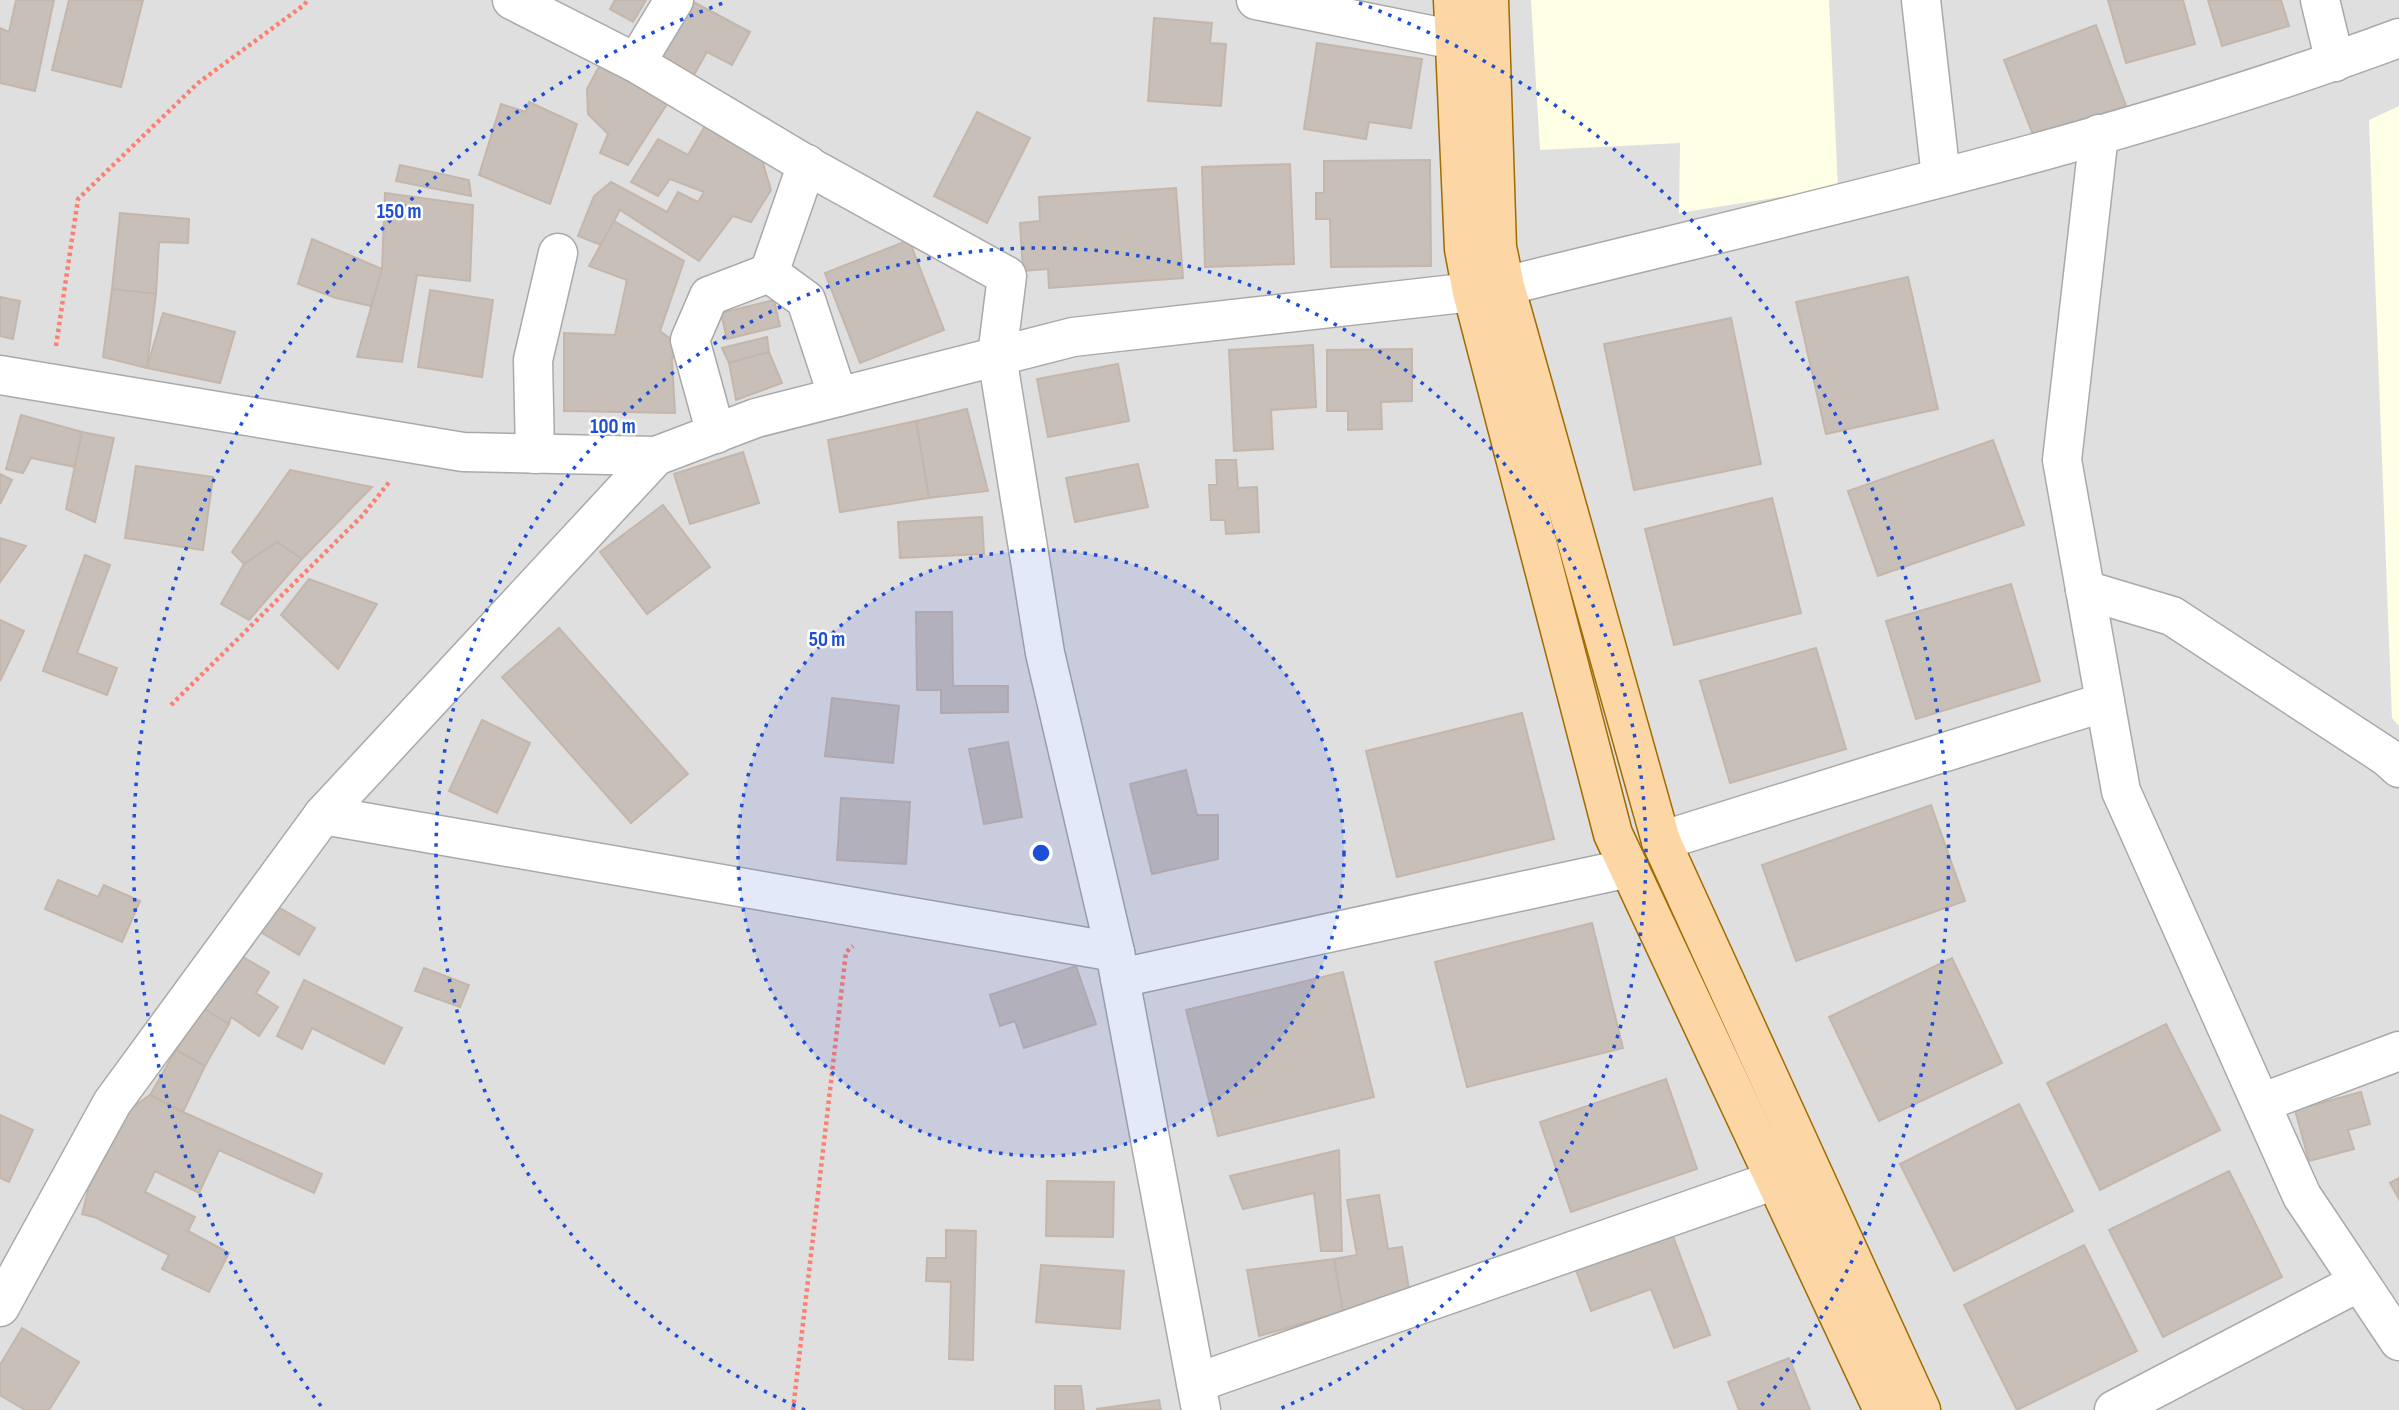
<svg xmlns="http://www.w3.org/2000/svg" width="2399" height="1410" viewBox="0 0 2399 1410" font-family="'Sofia Sans Condensed',sans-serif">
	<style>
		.residential { fill: #e0dfdf }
		.education { fill: #ffffe5 }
		.building { fill: #c7bfb8; stroke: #c4b6ab; stroke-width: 2 }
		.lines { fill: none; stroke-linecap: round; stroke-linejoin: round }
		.minor-casing { stroke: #a9a9a9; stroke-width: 41 }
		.major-casing { stroke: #a06b00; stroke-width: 41 }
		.path { stroke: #fa8072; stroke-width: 4.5; stroke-dasharray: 3.5 3.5; stroke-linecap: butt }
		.minor { stroke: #fff; stroke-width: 38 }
		.major { stroke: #fcd6a4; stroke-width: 38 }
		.ring { fill: none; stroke: #1d4ed8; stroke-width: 3.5; stroke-dasharray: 3.5 7 }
		.centre { fill: #1d4ed8; stroke: #fff; stroke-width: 3.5 }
		.ring-label { font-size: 21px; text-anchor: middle; font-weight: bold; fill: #1d4ed8; stroke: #fff; stroke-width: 5; stroke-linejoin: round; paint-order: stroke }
	</style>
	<rect width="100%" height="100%" fill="#f2efe9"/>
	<rect class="residential" x="0" y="0" width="2399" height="1410"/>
	<g class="education">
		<path d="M1531,0H1829L1838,188L1679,213L1680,143L1540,150Z"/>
		<path d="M2399,106V726L2392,718L2369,120Z"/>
	</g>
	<g class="building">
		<path d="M16,0H54L35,91L0,83V28L9,32Z"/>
		<path d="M69,0H143L121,87L52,70Z"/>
		<path d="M615,0H646L633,22L610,9Z"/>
		<path d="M690,0L750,32L732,65L707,52L691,80L651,59Z"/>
		<path d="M2108,0H2183L2195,44L2126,63Z"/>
		<path d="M2208,0H2281L2289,26L2222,46Z"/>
		<path d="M1154,18L1212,23L1210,43L1226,44L1221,106L1148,101Z"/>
		<path d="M2096,25L2126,106L2035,140L2004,60Z"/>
		<path d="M1317,43L1422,59L1411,128L1369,122L1366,139L1304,129Z"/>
		<path d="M601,63L667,104L628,165L600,153L608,134L588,114L587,89Z"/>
		<path d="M529,102L577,124L550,204L479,175L501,104L526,112Z"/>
		<path d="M977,112L1030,138L987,223L934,196Z"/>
		<path d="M705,126L762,160L771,190L751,222L733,216L699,261L620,210L601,245L578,236L594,196L611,182L667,212L678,192L698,202L704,192L670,179L658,196L631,182L658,139L688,155Z"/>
		<path d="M1430,160L1431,266L1331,267L1330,219H1316V193H1324V161Z"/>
		<path d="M1290,164L1294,264L1205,267L1202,167Z"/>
		<path d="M400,165L469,180L471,196L396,181Z"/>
		<path d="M1176,188L1183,278L1049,288L1048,269L1023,271L1020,223L1040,221L1039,197Z"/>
		<path d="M385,193L473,205L470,281L417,275L402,362L357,357L382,269Z"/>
		<path d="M120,213L189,219L188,243L159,242L156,294L112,289Z"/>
		<path d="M614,221L684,261L660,331L676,343L672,360L675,413L564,411V333L615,335L627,280L589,266Z"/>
		<path d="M312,239L382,269L371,306L336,298L298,284Z"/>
		<path d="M909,240L944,330L860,363L825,273Z"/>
		<path d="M1908,277L1938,409L1826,434L1796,302Z"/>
		<path d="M112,289L156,294L147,368L103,357Z"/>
		<path d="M430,290L493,300L482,377L418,367Z"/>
		<path d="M0,297L20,301L13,339L0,336Z"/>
		<path d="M774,300L780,326L727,339L721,313Z"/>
		<path d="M163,313L235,332L220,383L147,368Z"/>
		<path d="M1731,318L1761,464L1634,490L1604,344Z"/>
		<path d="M767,337L769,352L729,363L722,348Z"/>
		<path d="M1313,345L1316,407L1271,410L1273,449L1234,451L1229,350Z"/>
		<path d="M1412,349V401L1381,402L1382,429L1348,430V411H1327V350Z"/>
		<path d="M769,352L782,383L736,400L729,363Z"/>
		<path d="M1118,364L1129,421L1048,437L1037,379Z"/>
		<path d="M967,409L988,491L929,498L916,421Z"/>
		<path d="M21,415L82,432L75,467L31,458L23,473L6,469Z"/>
		<path d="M916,421L929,498L840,512L828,440Z"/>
		<path d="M82,432L114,438L95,522L66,509Z"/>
		<path d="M1993,440L2024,525L1878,576L1848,491Z"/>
		<path d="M743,452L759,503L690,524L674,474Z"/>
		<path d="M1216,460H1236L1238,488L1257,487L1259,532L1226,534L1225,520H1211L1209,485H1217Z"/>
		<path d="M1138,464L1148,507L1075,522L1066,478Z"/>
		<path d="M136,466L213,477L203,550L125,538Z"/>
		<path d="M290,470L372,487L302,559L277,542L244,564L232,552Z"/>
		<path d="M0,474L12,480L0,504Z"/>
		<path d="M1772,498L1801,613L1674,645L1645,529Z"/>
		<path d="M663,505L710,567L647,614L600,552Z"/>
		<path d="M982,517L984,554L900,558L898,522Z"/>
		<path d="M0,538L26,546L0,582Z"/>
		<path d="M277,542L302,559L249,620L221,604L244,564Z"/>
		<path d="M85,555L110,565L77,653L117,668L107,695L43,671Z"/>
		<path d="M309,579L377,604L338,669L281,615Z"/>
		<path d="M2011,584L2040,681L1916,719L1886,621Z"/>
		<path d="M916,612H952L953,686H1008V712L941,713V690H917Z"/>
		<path d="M0,620L24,631L0,681Z"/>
		<path d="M559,628L688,774L631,823L502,677Z"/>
		<path d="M1816,648L1846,749L1730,783L1700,681Z"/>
		<path d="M832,698L899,706L893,763L825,756Z"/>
		<path d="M1522,713L1554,839L1397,877L1366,751Z"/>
		<path d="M482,720L530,743L497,813L449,791Z"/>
		<path d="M1008,742L1022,817L984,824L969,749Z"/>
		<path d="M1186,770L1197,815H1218V859L1152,874L1130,784Z"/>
		<path d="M841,798L910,802L906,864L837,860Z"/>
		<path d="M1931,805L1965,901L1796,961L1762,865Z"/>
		<path d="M58,880L98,897L104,885L140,901L122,942L45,909Z"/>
		<path d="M273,904L315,928L299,955L257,930Z"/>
		<path d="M1592,923L1623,1048L1467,1087L1435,962Z"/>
		<path d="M236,953L269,972L256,993L278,1007L259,1036L231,1017L229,1024L202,1008Z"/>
		<path d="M1952,958L2002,1063L1879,1121L1829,1017Z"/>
		<path d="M1076,966L1096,1024L1024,1048L1015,1021L1000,1026L990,995Z"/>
		<path d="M424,968L469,985L460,1007L415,991Z"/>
		<path d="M1343,972L1374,1097L1218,1136L1186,1010Z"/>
		<path d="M304,980L402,1028L384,1064L312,1028L302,1049L277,1036Z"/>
		<path d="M202,1008L229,1024L205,1066L176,1050Z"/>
		<path d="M2166,1024L2220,1130L2100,1190L2047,1083Z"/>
		<path d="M176,1050L205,1066L183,1112L150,1095Z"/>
		<path d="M1666,1079L1697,1169L1571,1212L1540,1122Z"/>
		<path d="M2361,1092L2370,1124L2348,1130L2354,1149L2309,1161L2295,1110Z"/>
		<path d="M150,1095L183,1112L322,1174L314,1193L219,1150L199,1193L155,1171L145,1192L195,1217L188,1231L229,1253L209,1292L162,1269L169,1255L97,1218L82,1214L89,1187L130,1109Z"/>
		<path d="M2019,1104L2073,1211L1954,1271L1900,1164Z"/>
		<path d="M0,1115L33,1130L9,1182L0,1178Z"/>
		<path d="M1339,1150L1342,1251H1321L1314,1193L1243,1209L1230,1176Z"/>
		<path d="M2229,1171L2282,1277L2163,1337L2109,1230Z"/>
		<path d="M2399,1178V1199L2390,1183Z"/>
		<path d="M1047,1181L1114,1182L1113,1237L1046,1236Z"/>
		<path d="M1379,1195L1388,1249L1402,1247L1411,1301L1343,1312L1334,1259L1357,1255L1347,1200Z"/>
		<path d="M946,1230L976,1231L973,1360L949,1359L951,1282L926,1281L927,1258H946Z"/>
		<path d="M1671,1231L1710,1335L1674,1348L1651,1289L1591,1311L1575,1267Z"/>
		<path d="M2084,1245L2137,1351L2017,1410L1964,1305Z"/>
		<path d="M1334,1259L1343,1312L1259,1336L1247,1270Z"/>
		<path d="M1041,1265L1124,1271L1120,1329L1036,1322Z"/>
		<path d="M22,1328L79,1362L49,1410H25L0,1395V1365Z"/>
		<path d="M1789,1358L1810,1410H1739L1728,1382Z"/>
		<path d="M1055,1386H1081L1084,1410H1055Z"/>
		<path d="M1159,1400L1161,1410L1096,1409Z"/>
	</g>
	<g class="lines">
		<g class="minor-casing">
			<g id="minor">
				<path d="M512,0L636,63L817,171L1007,276L997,356L1045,653L1115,952L1201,1410"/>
				<path d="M1256,0L1455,40"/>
				<path d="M1921,0L1941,177"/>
				<path d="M2320,0L2335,62"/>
				<path d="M636,63L674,0"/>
				<path d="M2099,134L2062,460L2121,791L2302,1196L2399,1341"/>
				<path d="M769,273L807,164"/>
				<path d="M0,375L463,452L656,456"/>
				<path d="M716,434L690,340L709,296L769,273L806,300L838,397"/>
				<path d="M535,454L533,360L558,253"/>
				<path d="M2085,590L2172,616L2387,757L2399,768"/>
				<path d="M323,815L1115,952"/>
				<path d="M1661,841L2105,702"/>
				<path d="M1120,978L1629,868"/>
				<path d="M2261,1103L2399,1051"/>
				<path d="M0,1307L112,1103L323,815L656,456L756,418L1073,337L1472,292L1505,286C1802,212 2111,145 2399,38"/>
				<path d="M1196,1383L1775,1180"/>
				<path d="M2114,1410L2359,1282"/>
			</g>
		</g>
		<g class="major-casing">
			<g id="major">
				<path d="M1453,0L1464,249L1472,292L1613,834L1883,1410"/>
				<path d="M1489,0L1497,247L1505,286L1661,841L1921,1410"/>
			</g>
		</g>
		<g class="path">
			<path d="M56,346L78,199L198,83L304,5L308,0"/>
			<path d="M171,705L363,515L390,481"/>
			<path d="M793,1410L846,952L853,946"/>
		</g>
		<use href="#minor" class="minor"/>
		<use href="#major" class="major"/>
	</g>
	<circle cx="1041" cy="853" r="303" fill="#1d4ed8" fill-opacity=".12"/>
	<g class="ring">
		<circle cx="1041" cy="853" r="303"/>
		<path d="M805 1410A605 605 0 1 1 1277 1410"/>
		<path d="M321 1406A908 908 0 0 1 723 3M1359 3A908 908 0 0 1 1761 1406"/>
	</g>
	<circle cx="1041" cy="853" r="10" class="centre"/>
	<g class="ring-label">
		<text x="399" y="218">150 m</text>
		<text x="613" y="433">100 m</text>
		<text x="827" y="646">50 m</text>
	</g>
</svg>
